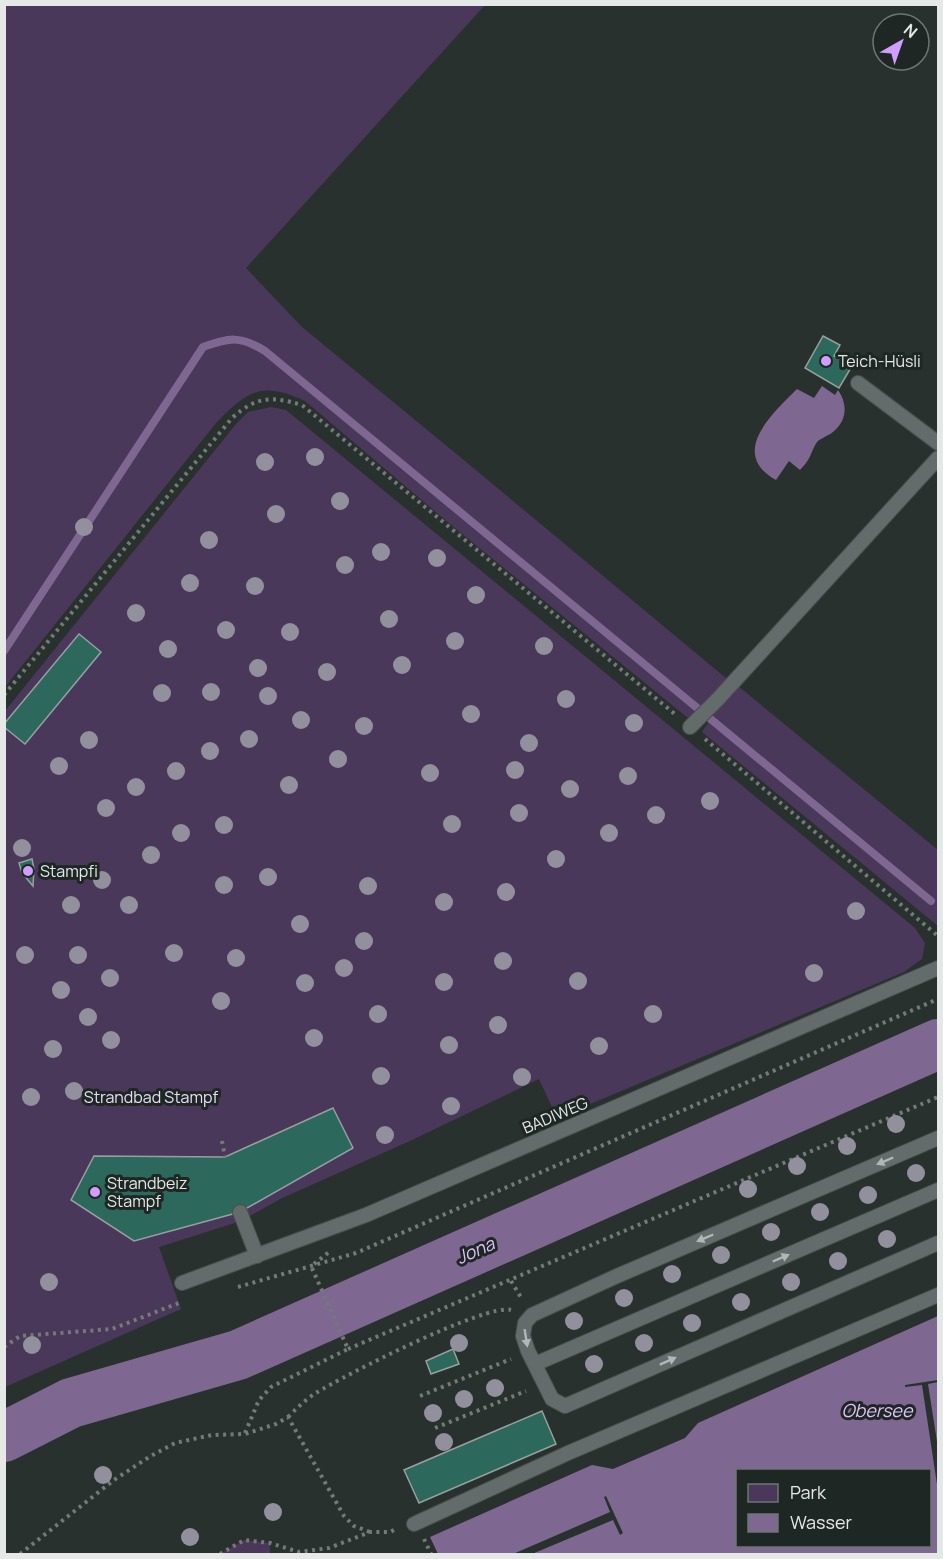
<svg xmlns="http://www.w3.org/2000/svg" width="943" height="1559" viewBox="0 0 943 1559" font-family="Manrope,sans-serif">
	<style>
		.green { fill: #4a385a }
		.water { fill: #7e6891; fill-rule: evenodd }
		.pier { fill: #29312f }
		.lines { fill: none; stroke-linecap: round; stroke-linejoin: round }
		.stream { stroke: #7e6891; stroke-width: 8 }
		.river { stroke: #7e6891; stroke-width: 50 }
		.building { fill: #2c695c; stroke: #97a09e; stroke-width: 1.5 }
		.service-casing { stroke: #484f4d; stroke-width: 16 }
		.path { stroke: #737a78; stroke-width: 4; stroke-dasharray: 3 4.5; stroke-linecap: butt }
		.service { stroke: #636c6a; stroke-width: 14 }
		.tree { fill: #93909e }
		.oneway { fill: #b0b7b6 }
		.poi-dot { fill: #d19dfe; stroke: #1f2725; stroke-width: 2 }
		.labels { text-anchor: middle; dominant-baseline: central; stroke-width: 6; stroke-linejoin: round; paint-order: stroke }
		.poi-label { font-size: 16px; fill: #e4e9e8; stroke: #1f2725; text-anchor: start }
		.park-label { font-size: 16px; fill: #eaddf8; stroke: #1f2725 }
		.street-label { font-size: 16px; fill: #e4e9e8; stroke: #1f2725 }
		.water-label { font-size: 18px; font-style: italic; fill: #ddc2f7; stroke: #1f2725 }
	</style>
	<rect width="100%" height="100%" fill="#29312f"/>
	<g class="green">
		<path d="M5,5H485L246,268L302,327L465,461L727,679L714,695L688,718L450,524L305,401C262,381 248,390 216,423L5,687Z"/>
		<path d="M271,407L286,410L915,928L925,943L922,959L904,972L557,1118L539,1079L412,1140L280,1199L241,1221L159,1247L181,1309L5,1387V711L236,424L248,412Z"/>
		<path d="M738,686L938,850V926L702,732L715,712Z"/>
		<path d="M244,1540L270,1543V1554H220Z"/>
	</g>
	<g class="water">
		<path d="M822,386L835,395L838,390C848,404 847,421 833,432C828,436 821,438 817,442C810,453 812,458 800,470L789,461L776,480C728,453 773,413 797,389L814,398Z"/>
		<path d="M938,1316V1554H438L430,1537L592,1465L613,1469L685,1438L698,1423ZM738,1470H930V1546H738Z"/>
	</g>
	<g class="pier">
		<path d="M938,1380V1382L928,1384L938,1448V1491L922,1385L905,1387V1385Z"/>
		<path d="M606,1496L623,1533L620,1535L613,1520L532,1554H513L610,1512L604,1497Z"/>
	</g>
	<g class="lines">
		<path class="stream" d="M4,651L203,347C230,338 239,335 265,351L931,901"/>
		<path class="river" d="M4,1437L71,1403L238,1355L938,1044"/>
	</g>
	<g class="building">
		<path d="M823,336L840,345L834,356L852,366L839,388L805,368Z"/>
		<path d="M79,634L101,652L25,744L4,727V724Z"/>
		<path d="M32,859L34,869L33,886L22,873L19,863Z"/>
		<path d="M333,1108L353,1148L240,1212L134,1241L71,1200L94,1156L225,1157Z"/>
		<path d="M453,1349L459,1364L431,1374L426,1361Z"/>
		<path d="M542,1411L556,1444L419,1503L404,1470Z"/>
	</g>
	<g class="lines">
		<g class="service-casing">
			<g id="service">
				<path d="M858,383L938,443"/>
				<path d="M690,727L718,699L938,458"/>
				<path d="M938,1138L617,1276L532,1315L525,1323L523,1336L528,1351L552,1399L565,1406L938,1243"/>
				<path d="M240,1212L257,1256"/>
				<path d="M182,1283L366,1215L938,968"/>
				<path d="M535,1364L938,1190"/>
				<path d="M414,1524L568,1453L938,1295"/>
			</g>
		</g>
		<g class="path">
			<path d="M4,695L232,418C257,396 271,396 302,405L676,715"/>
			<path d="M705,739L938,936"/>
			<path d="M222,1141L225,1157"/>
			<path d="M314,1264L329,1252"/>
			<path d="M511,1281L522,1299"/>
			<path d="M238,1287L356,1253L938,999"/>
			<path d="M4,1347L20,1336L112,1329L179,1303"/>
			<path d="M348,1349L938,1097"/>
			<path d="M420,1396L511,1359"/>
			<path d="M288,1417C297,1408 305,1400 316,1393C343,1376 486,1303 511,1310"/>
			<path d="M435,1428L526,1391"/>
			<path d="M245,1433L259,1400L271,1387L348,1349L311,1266"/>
			<path d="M424,1539L431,1554"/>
			<path d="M20,1554L114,1480L149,1457L175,1443L212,1435L245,1434L276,1424L288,1417L344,1516L354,1526L370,1532"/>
			<path d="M220,1554L244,1540L270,1543L299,1552L329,1548L370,1532H390L396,1529"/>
		</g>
		<use href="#service" class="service"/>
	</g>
	<g class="tree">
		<circle cx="315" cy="457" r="9"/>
		<circle cx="265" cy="462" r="9"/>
		<circle cx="340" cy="501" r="9"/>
		<circle cx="276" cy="514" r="9"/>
		<circle cx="84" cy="527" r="9"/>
		<circle cx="209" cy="540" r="9"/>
		<circle cx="381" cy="552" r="9"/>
		<circle cx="437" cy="558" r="9"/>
		<circle cx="345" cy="565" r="9"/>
		<circle cx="190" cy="583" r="9"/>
		<circle cx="255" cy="586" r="9"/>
		<circle cx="476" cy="595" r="9"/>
		<circle cx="136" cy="613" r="9"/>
		<circle cx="389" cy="619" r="9"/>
		<circle cx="226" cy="630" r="9"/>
		<circle cx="290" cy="632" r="9"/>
		<circle cx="455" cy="641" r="9"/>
		<circle cx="544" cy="646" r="9"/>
		<circle cx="168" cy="649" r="9"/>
		<circle cx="402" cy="665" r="9"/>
		<circle cx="258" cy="668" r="9"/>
		<circle cx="327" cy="672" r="9"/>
		<circle cx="211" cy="692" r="9"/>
		<circle cx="162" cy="693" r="9"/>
		<circle cx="268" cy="696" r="9"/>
		<circle cx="566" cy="699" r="9"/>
		<circle cx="471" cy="714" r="9"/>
		<circle cx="301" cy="720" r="9"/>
		<circle cx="634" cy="723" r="9"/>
		<circle cx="364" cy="726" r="9"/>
		<circle cx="249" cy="739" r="9"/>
		<circle cx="89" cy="740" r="9"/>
		<circle cx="529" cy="743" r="9"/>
		<circle cx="210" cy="751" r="9"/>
		<circle cx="338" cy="759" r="9"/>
		<circle cx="59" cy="766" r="9"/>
		<circle cx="515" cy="770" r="9"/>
		<circle cx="176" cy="771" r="9"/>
		<circle cx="430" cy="773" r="9"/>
		<circle cx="628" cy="776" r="9"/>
		<circle cx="289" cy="785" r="9"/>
		<circle cx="136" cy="787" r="9"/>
		<circle cx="570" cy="789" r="9"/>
		<circle cx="710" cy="801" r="9"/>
		<circle cx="106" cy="808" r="9"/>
		<circle cx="519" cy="813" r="9"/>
		<circle cx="656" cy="815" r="9"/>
		<circle cx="452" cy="824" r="9"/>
		<circle cx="224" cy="825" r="9"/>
		<circle cx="181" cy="833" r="9"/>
		<circle cx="609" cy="833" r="9"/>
		<circle cx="22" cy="848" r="9"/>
		<circle cx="151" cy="855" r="9"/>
		<circle cx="556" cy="859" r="9"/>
		<circle cx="268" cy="877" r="9"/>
		<circle cx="102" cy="880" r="9"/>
		<circle cx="224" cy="885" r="9"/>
		<circle cx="368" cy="886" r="9"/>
		<circle cx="506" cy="892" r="9"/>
		<circle cx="444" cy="902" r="9"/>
		<circle cx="71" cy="905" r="9"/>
		<circle cx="129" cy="905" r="9"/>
		<circle cx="856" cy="911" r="9"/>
		<circle cx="300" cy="924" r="9"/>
		<circle cx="364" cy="941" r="9"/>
		<circle cx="174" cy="953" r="9"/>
		<circle cx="25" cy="955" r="9"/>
		<circle cx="78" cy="955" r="9"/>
		<circle cx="236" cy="958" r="9"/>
		<circle cx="503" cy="961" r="9"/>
		<circle cx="344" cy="968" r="9"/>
		<circle cx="814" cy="973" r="9"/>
		<circle cx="110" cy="978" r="9"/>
		<circle cx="578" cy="981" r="9"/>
		<circle cx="444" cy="982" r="9"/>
		<circle cx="305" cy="983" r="9"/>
		<circle cx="61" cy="990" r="9"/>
		<circle cx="221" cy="1001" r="9"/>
		<circle cx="378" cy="1014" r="9"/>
		<circle cx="653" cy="1014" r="9"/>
		<circle cx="88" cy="1017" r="9"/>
		<circle cx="498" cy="1025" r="9"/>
		<circle cx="314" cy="1038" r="9"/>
		<circle cx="111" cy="1040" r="9"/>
		<circle cx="449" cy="1045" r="9"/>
		<circle cx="599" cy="1046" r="9"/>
		<circle cx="53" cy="1049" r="9"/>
		<circle cx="381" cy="1076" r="9"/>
		<circle cx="522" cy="1077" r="9"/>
		<circle cx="74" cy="1091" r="9"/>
		<circle cx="31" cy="1097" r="9"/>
		<circle cx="451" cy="1106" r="9"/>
		<circle cx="896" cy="1124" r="9"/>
		<circle cx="385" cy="1135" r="9"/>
		<circle cx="847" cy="1146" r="9"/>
		<circle cx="797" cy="1166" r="9"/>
		<circle cx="916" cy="1173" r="9"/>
		<circle cx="748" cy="1189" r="9"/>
		<circle cx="868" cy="1195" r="9"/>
		<circle cx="820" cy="1212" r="9"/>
		<circle cx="771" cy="1232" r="9"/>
		<circle cx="887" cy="1239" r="9"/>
		<circle cx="721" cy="1255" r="9"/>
		<circle cx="838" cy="1261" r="9"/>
		<circle cx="672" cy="1274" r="9"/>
		<circle cx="49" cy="1282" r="9"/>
		<circle cx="791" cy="1282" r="9"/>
		<circle cx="624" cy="1298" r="9"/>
		<circle cx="741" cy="1302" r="9"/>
		<circle cx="574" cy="1321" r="9"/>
		<circle cx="692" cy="1323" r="9"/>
		<circle cx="459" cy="1343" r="9"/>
		<circle cx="644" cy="1343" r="9"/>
		<circle cx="32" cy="1345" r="9"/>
		<circle cx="594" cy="1364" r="9"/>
		<circle cx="495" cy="1388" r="9"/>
		<circle cx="464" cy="1399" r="9"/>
		<circle cx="433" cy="1413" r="9"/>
		<circle cx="444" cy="1442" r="9"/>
		<circle cx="103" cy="1475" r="9"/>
		<circle cx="273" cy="1512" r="9"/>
		<circle cx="190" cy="1537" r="9"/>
	</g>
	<defs><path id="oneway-solid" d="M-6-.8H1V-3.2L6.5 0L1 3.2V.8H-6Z" transform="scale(1.5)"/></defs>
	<g class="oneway">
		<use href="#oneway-solid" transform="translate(885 1161) rotate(157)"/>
		<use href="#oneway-solid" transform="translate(705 1238) rotate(157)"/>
		<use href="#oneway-solid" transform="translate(781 1258) rotate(-23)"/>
		<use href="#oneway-solid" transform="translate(526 1338) rotate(81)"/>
		<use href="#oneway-solid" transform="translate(668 1361) rotate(-24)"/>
	</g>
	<g class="poi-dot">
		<circle cx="826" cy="361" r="6"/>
		<circle cx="28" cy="871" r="6"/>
		<circle cx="95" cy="1192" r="6"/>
	</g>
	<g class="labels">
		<g class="poi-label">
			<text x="838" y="361">Teich-Hüsli</text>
			<text x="40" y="871">Stampfi</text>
			<text x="107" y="1183">Strandbeiz<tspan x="107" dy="18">Stampf</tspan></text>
		</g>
		<g class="park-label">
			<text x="151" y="1097">Strandbad Stampf</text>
		</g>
		<g class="street-label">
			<text transform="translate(555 1115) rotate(-23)">BADIWEG</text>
		</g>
		<g class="water-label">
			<text transform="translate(475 1250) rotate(-24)">Jona</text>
			<text x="877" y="1410">Obersee</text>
		</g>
	</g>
	<rect width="943" height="1559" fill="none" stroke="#e4e9e8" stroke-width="12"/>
	<rect x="736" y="1469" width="195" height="78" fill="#1f2725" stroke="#6e7573" stroke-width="1.5"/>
	<rect x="748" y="1484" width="30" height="18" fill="#4a385a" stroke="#6e7573" stroke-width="1.5"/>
	<text x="790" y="1499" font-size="18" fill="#e4e9e8">Park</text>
	<rect x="748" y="1514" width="30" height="18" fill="#7e6891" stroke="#6e7573" stroke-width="1.5"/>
	<text x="790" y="1529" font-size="18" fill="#e4e9e8">Wasser</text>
	<g transform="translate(901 42) rotate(40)"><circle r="28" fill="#1f2725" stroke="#6e7573" stroke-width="1.5"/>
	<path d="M0-4.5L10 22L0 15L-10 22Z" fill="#d19dfe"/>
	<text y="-9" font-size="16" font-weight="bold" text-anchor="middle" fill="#e4e9e8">N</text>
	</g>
</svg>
